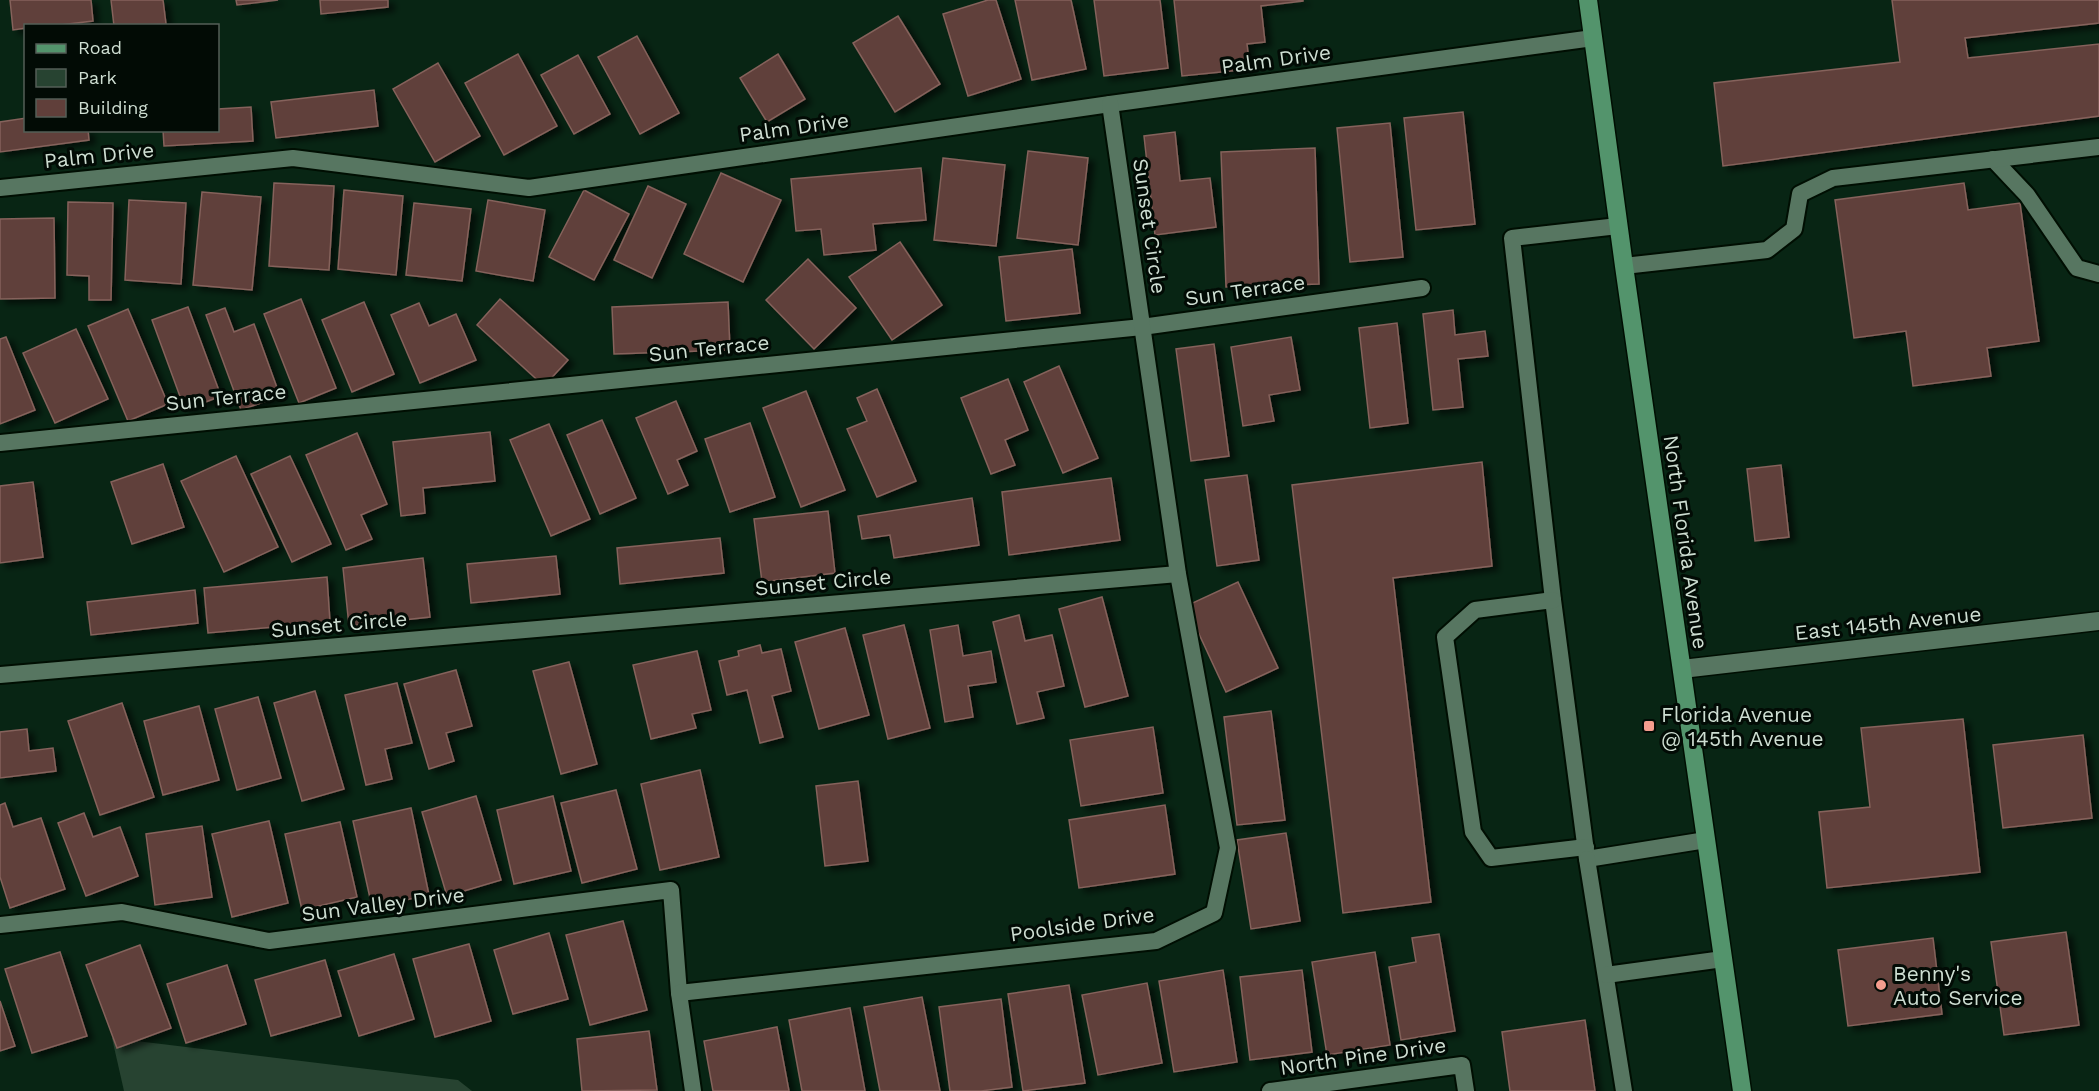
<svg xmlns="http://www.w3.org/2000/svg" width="2099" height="1091" viewBox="0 0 2099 1091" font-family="'Work Sans',sans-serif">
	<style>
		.green { fill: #274331 }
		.building { fill: #603f3a; stroke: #85625b; stroke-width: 1.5; filter: url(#shadow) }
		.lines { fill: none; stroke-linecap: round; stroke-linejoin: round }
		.lane-casing { stroke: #000e02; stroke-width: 20 }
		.street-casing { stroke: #000e02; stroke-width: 21 }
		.primary-casing { stroke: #000e02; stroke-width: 21 }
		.lane { stroke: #577661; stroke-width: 16 }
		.street { stroke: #577661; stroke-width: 18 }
		.primary { stroke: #53946c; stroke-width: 18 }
		.poi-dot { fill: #f59d8e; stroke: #020b05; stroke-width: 2 }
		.labels { text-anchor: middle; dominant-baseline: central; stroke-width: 6; stroke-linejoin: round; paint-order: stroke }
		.street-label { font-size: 21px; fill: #ceded2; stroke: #020b05 }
		.poi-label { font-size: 21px; fill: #ceded2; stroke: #020b05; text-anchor: start }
	</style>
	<defs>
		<filter id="shadow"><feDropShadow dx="6" dy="4" stdDeviation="3" flood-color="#0009"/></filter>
	</defs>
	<rect width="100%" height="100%" fill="#082514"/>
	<path class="green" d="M112,1038L458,1080L472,1091H124Z"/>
	<g class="building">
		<path d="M10,0H91L93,21L51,26H26V28L13,30Z"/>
		<path d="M111,0H163L166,24L114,26Z"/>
		<path d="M236,0H278L237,5Z"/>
		<path d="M320,0H388V7L321,14Z"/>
		<path d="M988,0H996L1021,79L968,96L943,14Z"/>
		<path d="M1015,0H1071L1086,69L1032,80Z"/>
		<path d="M1094,0H1160L1168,68L1104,76Z"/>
		<path d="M1174,0H1303V1L1261,6L1265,42L1247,44L1250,69L1182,76Z"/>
		<path d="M1892,0H2099V23L1965,38L1968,58L2099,44V116L1723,166L1714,83L1900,62Z"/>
		<path d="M898,16L940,84L895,112L853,43Z"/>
		<path d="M637,36L679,113L640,134L598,57Z"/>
		<path d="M518,54L557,126L504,155L465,83Z"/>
		<path d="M778,54L805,99L767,122L740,78Z"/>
		<path d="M578,55L610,114L574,134L541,75Z"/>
		<path d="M438,63L480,136L435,162L393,89Z"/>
		<path d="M374,90L378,126L276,138L271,102Z"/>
		<path d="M251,107L253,141L164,146L163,130H218V109Z"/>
		<path d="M1463,112L1475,224L1416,230L1404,118Z"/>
		<path d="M26,118V130H88L89,140L0,152V122Z"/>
		<path d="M1390,123L1403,257L1350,262L1337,128Z"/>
		<path d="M1175,132L1180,181L1210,178L1216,227L1155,235L1144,136Z"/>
		<path d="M1315,148L1319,284L1226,287L1221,152Z"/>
		<path d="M1028,151L1088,158L1078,245L1017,238Z"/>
		<path d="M943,158L1005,165L996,246L934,240Z"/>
		<path d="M921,168L926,220L873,224L876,250L824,255L821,229L796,231L791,179Z"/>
		<path d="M721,173L781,200L743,282L684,254Z"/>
		<path d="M274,183L334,186L329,270L269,266Z"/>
		<path d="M1964,183L1968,210L2020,203L2039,341L1987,348L1991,376L1913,386L1906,331L1854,338L1835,200Z"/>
		<path d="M648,186L686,204L652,278L614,260Z"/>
		<path d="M344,190L403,196L396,275L338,269Z"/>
		<path d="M584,190L629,214L594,280L549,257Z"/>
		<path d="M202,192L261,197L252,290L193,285Z"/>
		<path d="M129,200L186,203L181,284L125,280Z"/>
		<path d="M488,200L545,210L533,281L476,271Z"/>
		<path d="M68,202L113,203L111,300H89V276L67,275Z"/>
		<path d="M414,203L471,209L462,281L406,275Z"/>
		<path d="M54,218L55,298L0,299V219Z"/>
		<path d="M900,242L942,305L892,340L849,277Z"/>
		<path d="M1072,249L1080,313L1006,321L999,257Z"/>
		<path d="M808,259L856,308L814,349L766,300Z"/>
		<path d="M301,299L336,388L299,403L264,314Z"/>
		<path d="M500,299L568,360L544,386L477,325Z"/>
		<path d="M364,302L394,374L352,392L322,320Z"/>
		<path d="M728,302L730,350L614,354L612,307Z"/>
		<path d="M419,303L429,326L456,314L476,360L420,383L391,315Z"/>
		<path d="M188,307L221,396L185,410L152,320Z"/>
		<path d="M225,308L234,332L254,324L280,396L241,410L206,315Z"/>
		<path d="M128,309L168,404L128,421L88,326Z"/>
		<path d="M1453,310L1455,335L1485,331L1488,356L1458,359L1463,407L1433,410L1423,314Z"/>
		<path d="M1397,323L1408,423L1370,428L1359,328Z"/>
		<path d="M76,329L108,399L55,423L23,353Z"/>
		<path d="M6,337L35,410L0,424V339Z"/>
		<path d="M1291,337L1300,390L1269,395L1274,421L1243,426L1231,347Z"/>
		<path d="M1214,344L1229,456L1191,461L1176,349Z"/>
		<path d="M1059,366L1098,458L1063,473L1024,382Z"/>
		<path d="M1008,379L1028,430L1005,440L1015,465L991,474L961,398Z"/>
		<path d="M877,389L916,481L877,497L847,429L867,421L857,398Z"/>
		<path d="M806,391L845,490L801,507L763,408Z"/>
		<path d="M676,401L697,451L677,460L688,485L668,494L636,418Z"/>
		<path d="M602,420L636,498L600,514L567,435Z"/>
		<path d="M750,423L775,497L730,512L705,439Z"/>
		<path d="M549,424L590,519L551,536L510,440Z"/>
		<path d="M490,432L495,481L423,488L425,513L401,516L393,442Z"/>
		<path d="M357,433L387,504L361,515L372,539L346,550L306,455Z"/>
		<path d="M236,456L278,547L224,572L181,481Z"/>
		<path d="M290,456L331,544L292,562L251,474Z"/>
		<path d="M1482,462L1492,566L1393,578L1431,902L1343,913L1292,485Z"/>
		<path d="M163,464L184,527L132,544L111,482Z"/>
		<path d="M1781,465L1789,537L1755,541L1747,469Z"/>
		<path d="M1247,475L1259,560L1217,566L1205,480Z"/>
		<path d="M1111,478L1120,540L1009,555L1002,492Z"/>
		<path d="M33,482L43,557L0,563V486Z"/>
		<path d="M972,498L979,545L894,558L890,535L862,539L858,516Z"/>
		<path d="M828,511L835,573L762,582L754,519Z"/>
		<path d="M720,538L724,573L620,584L617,548Z"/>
		<path d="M556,556L560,594L471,603L467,564Z"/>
		<path d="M423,558L430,617L349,626L343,568Z"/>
		<path d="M327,577L330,622L208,633L204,588Z"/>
		<path d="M1238,582L1278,668L1226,692L1186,606Z"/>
		<path d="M195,590L198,623L91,635L87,602Z"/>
		<path d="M1102,597L1128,696L1085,707L1059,609Z"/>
		<path d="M1019,615L1025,641L1052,635L1064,686L1037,692L1044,718L1017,724L993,622Z"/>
		<path d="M904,625L930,728L888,739L863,635Z"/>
		<path d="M958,625L963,656L991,651L996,682L968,686L973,717L945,722L930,630Z"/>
		<path d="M845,628L869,715L819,729L795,642Z"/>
		<path d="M760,645L762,653L781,649L791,691L772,696L783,737L760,743L747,690L727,695L719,661L739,656L738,651Z"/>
		<path d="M697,651L711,710L692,714L696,728L651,739L633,665Z"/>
		<path d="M569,662L597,764L561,774L533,671Z"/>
		<path d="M456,670L472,726L446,733L454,761L429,769L404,684Z"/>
		<path d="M397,683L412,743L385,749L392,779L366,785L345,695Z"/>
		<path d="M315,691L344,789L302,801L274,703Z"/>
		<path d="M258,697L281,778L237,790L215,709Z"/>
		<path d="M122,703L154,797L100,815L68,721Z"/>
		<path d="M199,706L219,780L163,795L144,721Z"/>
		<path d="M1271,711L1285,820L1237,825L1224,717Z"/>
		<path d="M1963,719L1980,872L1827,888L1819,812L1870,807L1861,728Z"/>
		<path d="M1153,727L1163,793L1081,806L1070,740Z"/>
		<path d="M27,729L29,751L53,748L56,771L0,778V732Z"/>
		<path d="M2083,735L2092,818L2003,828L1993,745Z"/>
		<path d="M700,770L719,857L660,870L641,784Z"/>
		<path d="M858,781L868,861L825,866L816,786Z"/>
		<path d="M616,790L637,869L582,883L561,803Z"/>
		<path d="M476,796L501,880L447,896L422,812Z"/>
		<path d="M553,796L571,871L514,884L497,810Z"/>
		<path d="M5,803L13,827L41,818L65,889L10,908L0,877V805Z"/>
		<path d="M1165,805L1175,874L1079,888L1069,820Z"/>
		<path d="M411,808L429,895L372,907L353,821Z"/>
		<path d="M84,813L93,837L120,827L138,876L86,896L58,823Z"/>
		<path d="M269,821L288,903L232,917L212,834Z"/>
		<path d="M340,822L357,897L302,910L285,834Z"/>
		<path d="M202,826L212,897L155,905L146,834Z"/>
		<path d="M1286,833L1300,921L1251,929L1237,840Z"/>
		<path d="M623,921L647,1010L590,1025L566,935Z"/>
		<path d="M2066,932L2079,1025L2004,1035L1991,942Z"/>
		<path d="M549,933L568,999L513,1014L494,950Z"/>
		<path d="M1439,934L1455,1031L1401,1040L1389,967L1416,962L1412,938Z"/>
		<path d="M1933,938L1942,1014L1848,1026L1838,950Z"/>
		<path d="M469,944L491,1021L435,1037L413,959Z"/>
		<path d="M140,945L171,1028L117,1048L86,965Z"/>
		<path d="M60,952L87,1036L32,1053L5,969Z"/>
		<path d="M1375,952L1390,1045L1327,1055L1312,962Z"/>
		<path d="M394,954L414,1019L359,1036L338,971Z"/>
		<path d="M325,960L341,1016L271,1036L255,980Z"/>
		<path d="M227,965L246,1024L186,1043L167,984Z"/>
		<path d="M1223,970L1237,1062L1174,1072L1159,981Z"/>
		<path d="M1302,970L1312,1052L1250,1060L1240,977Z"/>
		<path d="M1147,983L1162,1063L1098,1075L1082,995Z"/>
		<path d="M1069,985L1085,1083L1023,1091L1008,994Z"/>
		<path d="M922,997L940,1091H880L864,1007Z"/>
		<path d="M1001,999L1012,1087L981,1091H950L939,1007Z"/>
		<path d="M0,1001L15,1046L0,1051Z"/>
		<path d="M850,1008L865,1091H802L789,1020Z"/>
		<path d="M1585,1020L1595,1091H1510L1502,1032Z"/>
		<path d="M777,1027L789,1091H713L704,1041Z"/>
		<path d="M649,1031L657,1090L582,1091L577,1039Z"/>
	</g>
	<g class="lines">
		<g class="lane-casing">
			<g id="lane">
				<path d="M1993,159L2027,195L2077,268L2099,274"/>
				<path d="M0,188L293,158L529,188L1110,104L1593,38"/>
				<path d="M1618,226L1512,238L1553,600L1587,859L1706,840"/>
				<path d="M1624,266L1767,250L1794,229L1800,194L1833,178L2099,147"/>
				<path d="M0,443L1142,327L1422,288"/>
				<path d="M1553,600L1475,610L1445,637L1473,832L1491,858L1586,847"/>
				<path d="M0,675L1178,574"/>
				<path d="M1587,859L1624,1091"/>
				<path d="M0,925L122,912L269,941L671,890L679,993L693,1091"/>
				<path d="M1606,975L1723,959"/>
				<path d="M679,993L1156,941L1214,913L1228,848L1178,574L1110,104"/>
				<path d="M1270,1091L1462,1065L1466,1091"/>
			</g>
		</g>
		<g class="street-casing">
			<path id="street" d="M1682,669L2099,621"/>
		</g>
		<g class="primary-casing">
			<path id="primary" d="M1588,0L1624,266L1742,1091"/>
		</g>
		<use href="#lane" class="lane"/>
		<use href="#street" class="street"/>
		<use href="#primary" class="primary"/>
	</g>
	<g class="poi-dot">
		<rect x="1643" y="720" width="12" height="12" rx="3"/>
		<circle cx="1881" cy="985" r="6"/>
	</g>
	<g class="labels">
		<g class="street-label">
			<text transform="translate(1276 59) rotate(-8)">Palm Drive</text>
			<text transform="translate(794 127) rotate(-8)">Palm Drive</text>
			<text transform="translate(99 155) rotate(-6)">Palm Drive</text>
			<text transform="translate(1150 226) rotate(82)">Sunset Circle</text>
			<text transform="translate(1245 290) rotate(-8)">Sun Terrace</text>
			<text transform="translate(709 348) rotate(-6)">Sun Terrace</text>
			<text transform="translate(226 397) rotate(-6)">Sun Terrace</text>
			<text transform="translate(1686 542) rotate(82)">North Florida Avenue</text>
			<text transform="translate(823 582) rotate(-5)">Sunset Circle</text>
			<text transform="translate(1888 623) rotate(-6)">East 145th Avenue</text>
			<text transform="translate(339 624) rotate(-5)">Sunset Circle</text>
			<text transform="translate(383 904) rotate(-7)">Sun Valley Drive</text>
			<text transform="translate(1082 924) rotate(-8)">Poolside Drive</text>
			<text transform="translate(1363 1056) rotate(-8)">North Pine Drive</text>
		</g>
		<g class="poi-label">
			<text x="1661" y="714">Florida Avenue<tspan x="1661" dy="24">@ 145th Avenue</tspan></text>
			<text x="1893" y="973">Benny's<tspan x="1893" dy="24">Auto Service</tspan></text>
		</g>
	</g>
	<rect x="24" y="24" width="195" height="108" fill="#020b05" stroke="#545f57" stroke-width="1.5"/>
	<rect x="36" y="44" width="30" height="9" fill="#53946c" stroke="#545f57" stroke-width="1.5"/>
	<text x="78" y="54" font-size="18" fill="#ceded2">Road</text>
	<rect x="36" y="69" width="30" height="18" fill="#274331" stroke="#545f57" stroke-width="1.5"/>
	<text x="78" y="84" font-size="18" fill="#ceded2">Park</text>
	<rect x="36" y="99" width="30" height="18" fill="#603f3a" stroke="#545f57" stroke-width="1.5"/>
	<text x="78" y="114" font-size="18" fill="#ceded2">Building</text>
</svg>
